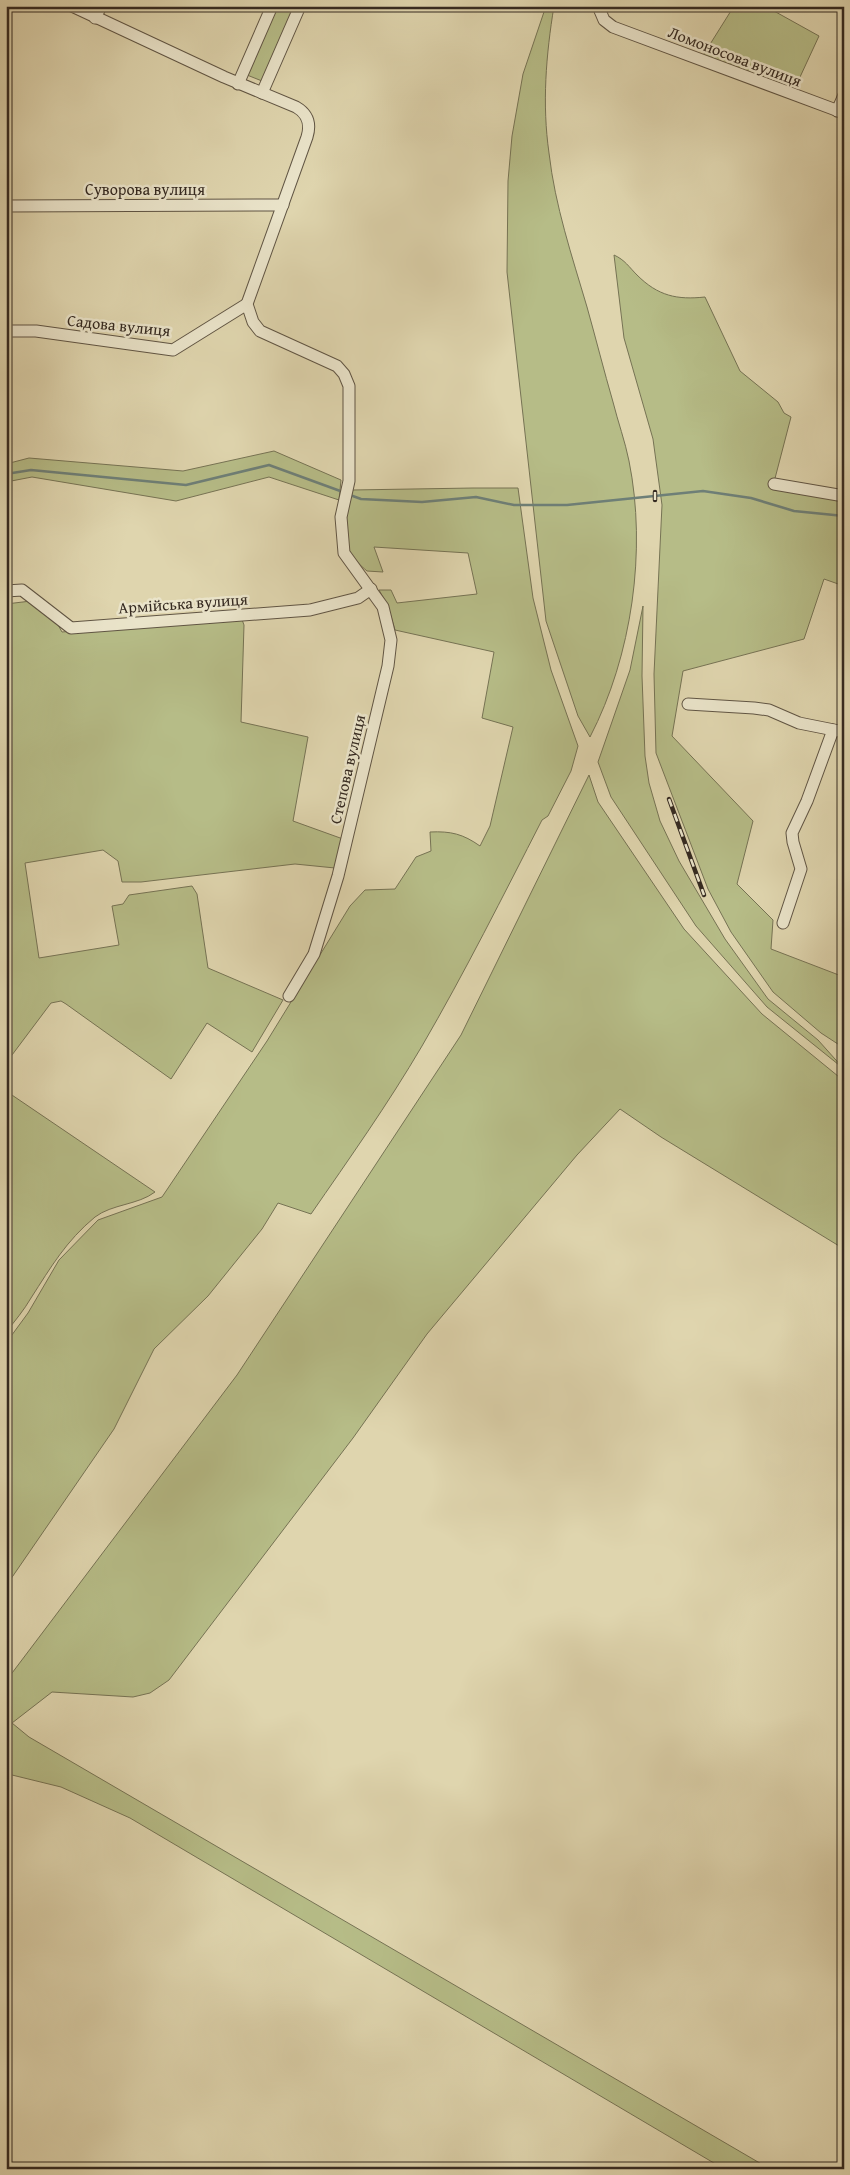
<svg xmlns="http://www.w3.org/2000/svg" width="850" height="2175" viewBox="0 0 850 2175" font-family="'Gentium Book Plus',serif">
	<style>
		.green { fill: #b6bc87; stroke: #767354 }
		.lines { fill: none; stroke-linecap: round; stroke-linejoin: round }
		.stream { stroke: #6e7f77; stroke-width: 2.5 }
		.minor-casing { stroke: #605544; stroke-width: 13 }
		.minor { stroke: #eae4ca; stroke-width: 11 }
		.rail-casing { stroke: #352a21; stroke-width: 4.5 }
		.rail { stroke: #eae4ca; stroke-width: 2.5; stroke-dasharray: 8; stroke-linecap: butt }
		.labels { text-anchor: middle; dominant-baseline: central; stroke-width: 5; stroke-linejoin: round; paint-order: stroke }
		.street-label { font-size: 16px; fill: #352a21; stroke: #eae4ca }
	</style>
	<rect width="100%" height="100%" fill="#dfd5ae"/>
	<filter id="stains"><feTurbulence type="fractalNoise" baseFrequency=".004" numOctaves="4"/><feColorMatrix values="0 0 0 0 .2 0 0 0 0 .09 0 0 0 0 .02 0 0 0 .5 -.17"/></filter>
	<radialGradient id="worn" r=".72"><stop offset=".6" stop-color="#630" stop-opacity="0"/><stop offset="1" stop-color="#630" stop-opacity=".3"/></radialGradient>
	<g class="green">
		<path d="M277,6H295L262,81L247,75Z"/>
		<path d="M546,6H554C546,55 542,104 549,153C555,206 572,256 587,307C596,339 604,371 613,402C618,422 625,441 629,461C647,550 632,656 590,737L578,716L546,621L507,272L508,181L512,136L523,74Z"/>
		<path d="M734,6H765L819,36L794,90L702,57Z"/>
		<path d="M614,255C625,260 629,267 637,275C658,296 677,300 705,297L740,371L778,402L784,413L791,417L773,486L844,500V586L824,579L804,639L683,671L672,736L753,821L737,884L773,920L771,949L844,977V1048L821,1033L773,992L731,932L708,889L656,753L654,674L662,505L653,439L624,338Z"/>
		<path d="M274,451L341,480L339,500L269,477L176,501L32,477L6,482V464L29,458L183,471Z"/>
		<path d="M473,488H518L533,598L551,670L578,746L571,771L548,816L542,820C503,896 465,972 422,1046C388,1104 349,1159 311,1214L278,1203L262,1229L208,1296L154,1349L114,1429L6,1586V1343L28,1313L59,1260L98,1220L162,1197L267,1041L350,906L365,890L395,889L416,857L431,851L430,832C451,831 463,834 480,846L490,826L513,727L482,718L494,652L395,630L388,606L379,590H391L397,603L477,594L468,553L374,547L383,572L367,571C360,565 353,559 349,550C343,533 347,507 352,490Z"/>
		<path d="M31,601L57,623L62,632L241,617L244,625L241,722L308,737L293,821L343,839L335,868L295,864L141,882H122L118,861L103,850L25,863L39,958L119,945L112,906L123,904L129,895L192,886L197,894L208,968L283,1000L252,1052L207,1023L171,1079L66,1004L61,1001L51,1003L6,1063V604Z"/>
		<path d="M643,606L642,676L645,756L649,783L660,821L679,861L725,939L768,999L818,1040L844,1069L767,1007L696,926L611,797L598,762L630,670Z"/>
		<path d="M589,775L598,802L684,929L762,1014L844,1081V1249L661,1137L620,1109L577,1155L427,1334L353,1438L169,1680L150,1693L133,1697L52,1692L12,1723L29,1737L770,2169H724L130,1818L61,1787L12,1775L6,1778V1681L237,1375L461,1035Z"/>
		<path d="M6,1091L155,1192C138,1205 112,1204 95,1217C66,1241 51,1267 31,1298C24,1310 15,1321 6,1332Z"/>
	</g>
	<g class="lines">
		<g class="stream">
			<path d="M6,474L31,470L186,485L269,465L343,492"/>
			<path d="M350,495L361,499L422,502L476,497L514,505H567L703,491L751,498L794,511L844,516"/>
		</g>
		<g class="minor-casing">
			<g id="minor">
				<path d="M72,6L224,77L296,107C308,114 311,124 307,137L247,304L253,322L260,331L337,366L344,374L349,386V481L341,517L344,553L383,607L391,640L388,666L338,876L314,954L289,996"/>
				<path d="M598,6L604,20L613,27L844,113"/>
				<path d="M95,18L101,6"/>
				<path d="M238,84L272,6"/>
				<path d="M262,93L300,6"/>
				<path d="M837,111L844,95"/>
				<path d="M6,206L283,205"/>
				<path d="M6,331H36L173,350L247,304"/>
				<path d="M774,484L844,496"/>
				<path d="M6,591L22,590L71,628L310,610L358,598L371,589"/>
				<path d="M688,704L754,708L769,710L799,723L844,732"/>
				<path d="M783,923L801,869L793,842L792,833L807,801L833,730"/>
			</g>
		</g>
		<use href="#minor" class="minor"/>
		<g class="rail-casing">
			<g id="rail">
				<path d="M655,492V500"/>
				<path d="M669,799L704,895"/>
			</g>
		</g>
		<use href="#rail" class="rail"/>
	</g>
	<g class="labels">
		<g class="street-label">
			<text transform="translate(735 56) rotate(21)">Ломоносова вулиця</text>
			<text x="145" y="189">Суворова вулиця</text>
			<text transform="translate(119 325) rotate(6)">Садова вулиця</text>
			<text transform="translate(183 603) rotate(-4)">Армійська вулиця</text>
			<text transform="translate(347 769) rotate(-77)">Степова вулиця</text>
		</g>
	</g>
	<rect width="850" height="2175" fill="none" stroke="#dfd5ae" stroke-width="25"/>
	<rect x="8" y="8" width="835" height="2160" fill="none" stroke="#352a21" stroke-width="2.5"/>
	<rect x="12" y="12" width="825" height="2150" fill="none" stroke="#352a21"/>
	<rect width="100%" height="100%" filter="url(#stains)"/>
	<rect width="100%" height="100%" fill="url(#worn)"/>
</svg>
